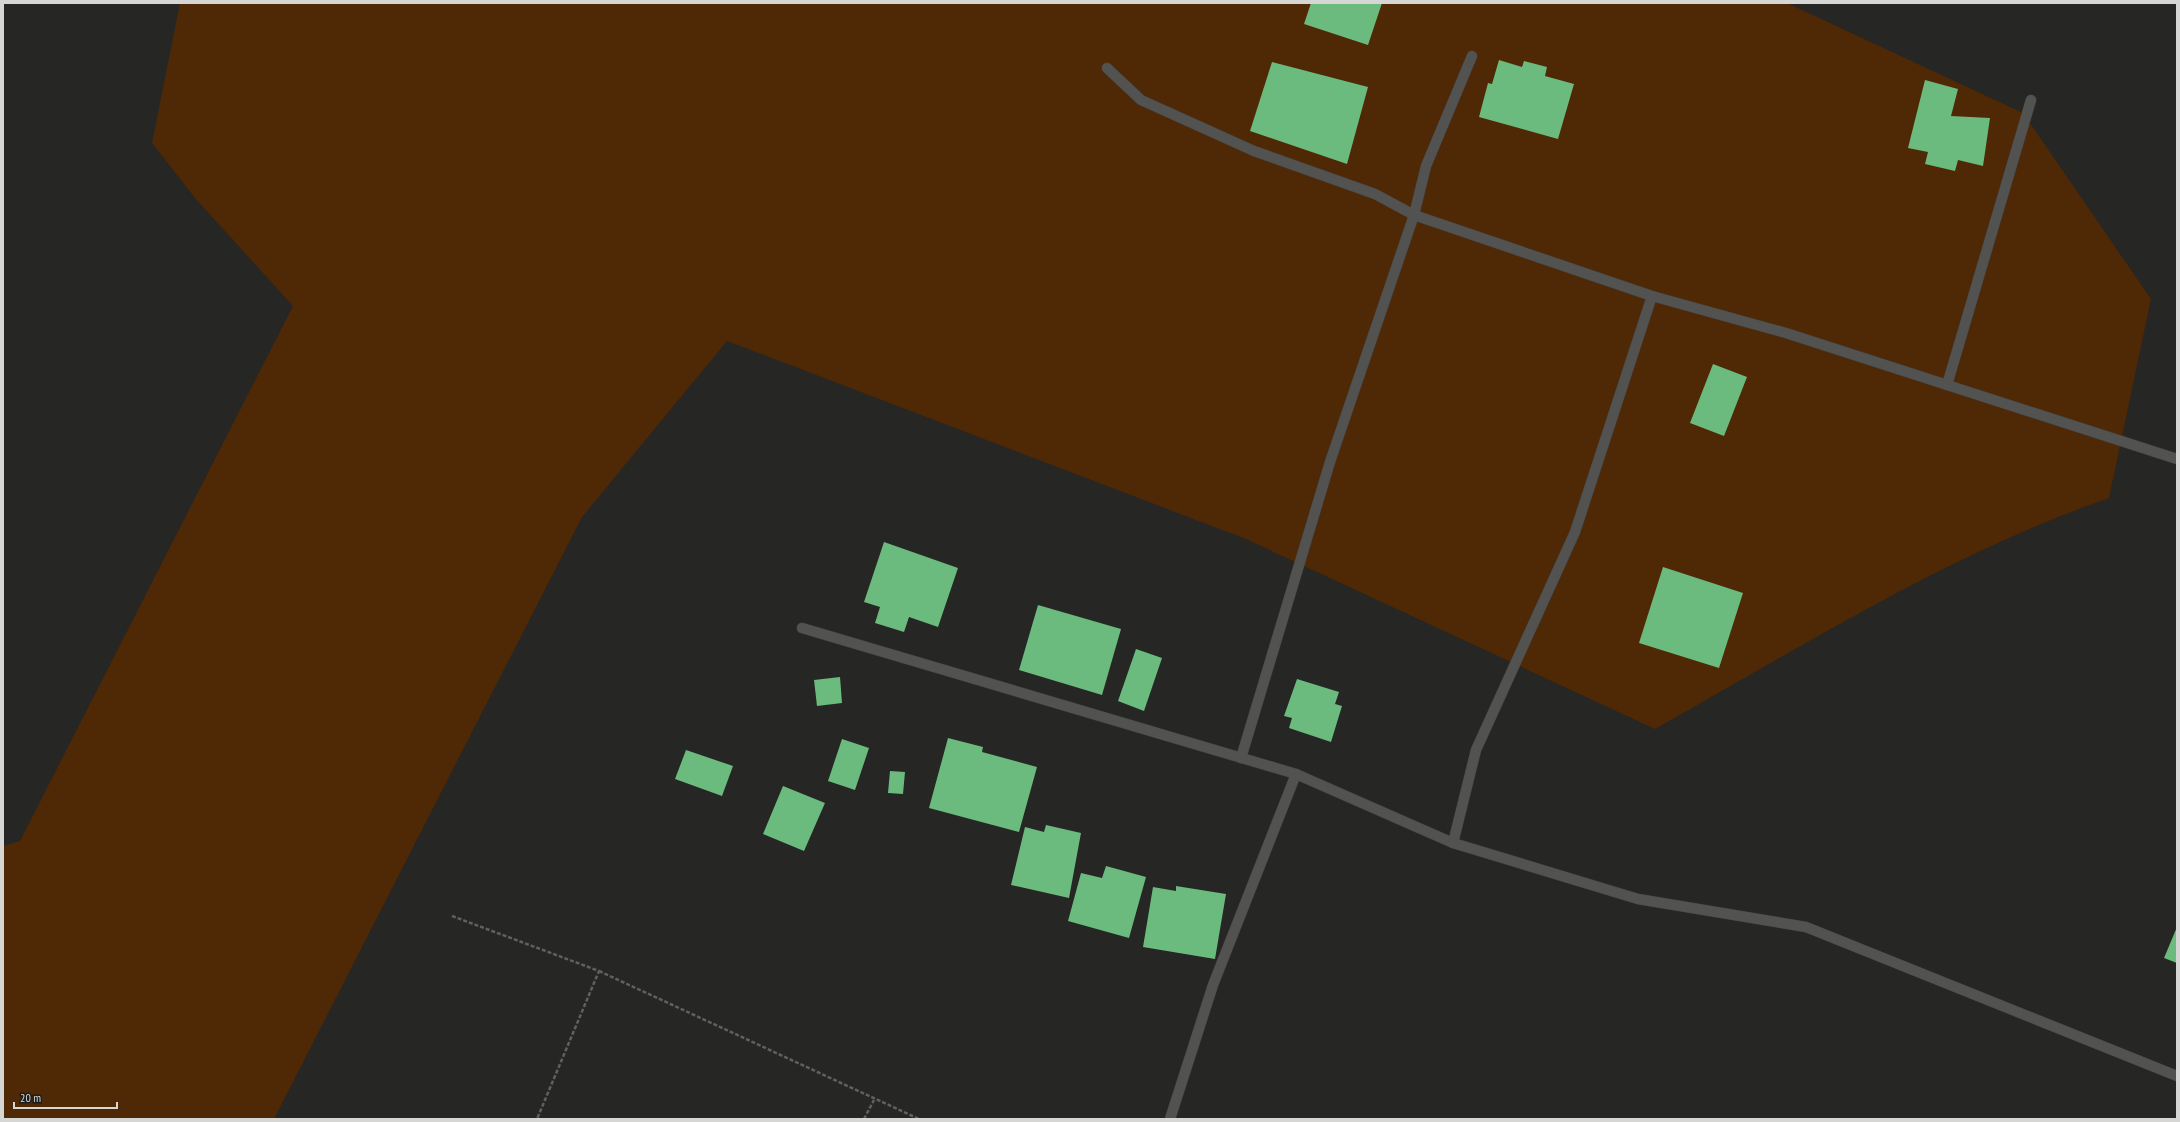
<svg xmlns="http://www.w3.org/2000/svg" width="2180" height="1122" viewBox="0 0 2180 1122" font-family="'PT Sans Narrow',sans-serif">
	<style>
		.green { fill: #4f2805 }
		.building { fill: #6bbb7e }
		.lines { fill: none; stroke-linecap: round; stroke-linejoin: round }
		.street-casing { stroke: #434341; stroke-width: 11 }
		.path { stroke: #60605e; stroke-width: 2.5; stroke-dasharray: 4 2; stroke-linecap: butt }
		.street { stroke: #525351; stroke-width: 10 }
	</style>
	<rect width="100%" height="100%" fill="#262624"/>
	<path class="green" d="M180,3H1787L2023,113L2151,299L2109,498C1948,554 1803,646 1655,729L1246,539L727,341L582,517L274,1119H3V846L20,841L293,306L195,198L152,143Z"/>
	<g class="building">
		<path d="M1311,3H1382L1368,45L1304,24Z"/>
		<path d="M1499,60L1522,67L1524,61L1547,67L1545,76L1574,84L1558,139L1479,117L1488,83L1492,84Z"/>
		<path d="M1272,62L1368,87L1347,164L1250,131Z"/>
		<path d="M1925,80L1958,89L1951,116L1990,118L1983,166L1958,160L1955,171L1925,164L1928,152L1908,148Z"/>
		<path d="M1713,364L1747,377L1724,436L1690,423Z"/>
		<path d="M884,542L958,568L938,627L909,617L904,632L875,623L880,607L864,602Z"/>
		<path d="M1663,567L1743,593L1719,668L1639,643Z"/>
		<path d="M1038,605L1121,629L1102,695L1019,670Z"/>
		<path d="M1136,649L1162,658L1144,711L1118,701Z"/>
		<path d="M840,677L842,703L817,706L814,680Z"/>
		<path d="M1297,679L1339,692L1335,704L1342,706L1331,742L1289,728L1292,718L1284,716Z"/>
		<path d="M948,738L983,747L982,752L1037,767L1019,832L929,808Z"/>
		<path d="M842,739L869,748L855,790L828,781Z"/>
		<path d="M686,750L733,766L722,796L675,779Z"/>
		<path d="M890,771L905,772L903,794L888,793Z"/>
		<path d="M783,786L825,803L804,851L763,834Z"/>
		<path d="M1046,825L1081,833L1069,898L1011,885L1025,827L1044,832Z"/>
		<path d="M1106,866L1146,877L1129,938L1068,921L1081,873L1102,878Z"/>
		<path d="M1176,886L1226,894L1215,959L1143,947L1153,887L1176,891Z"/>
		<path d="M2177,927V963L2164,958Z"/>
	</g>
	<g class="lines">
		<g class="street-casing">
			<g id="street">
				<path d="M1107,68L1141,100L1254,151L1375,194L1414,215L1652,296L1786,333L2177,459"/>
				<path d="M1947,385L2031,100"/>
				<path d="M802,628L1296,774L1453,843L1638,899L1806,927L2177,1076"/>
				<path d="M1241,758L1330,462L1414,215L1426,166L1472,56"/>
				<path d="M1453,843L1476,750L1575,532L1652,296"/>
				<path d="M1170,1119L1213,985L1296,774"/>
			</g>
		</g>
		<g class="path">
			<path d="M452,916L599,971L537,1119"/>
			<path d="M599,971L919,1119"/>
			<path d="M864,1119L874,1100"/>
		</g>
		<use href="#street" class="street"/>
	</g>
	<rect width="2180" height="1122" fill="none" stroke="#d6d6d5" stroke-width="8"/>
	<path d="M14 1102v6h103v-6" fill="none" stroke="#d6d6d5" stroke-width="2"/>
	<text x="20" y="1102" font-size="12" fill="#d6d6d5" stroke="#1c1d1b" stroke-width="3" paint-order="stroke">20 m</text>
</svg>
